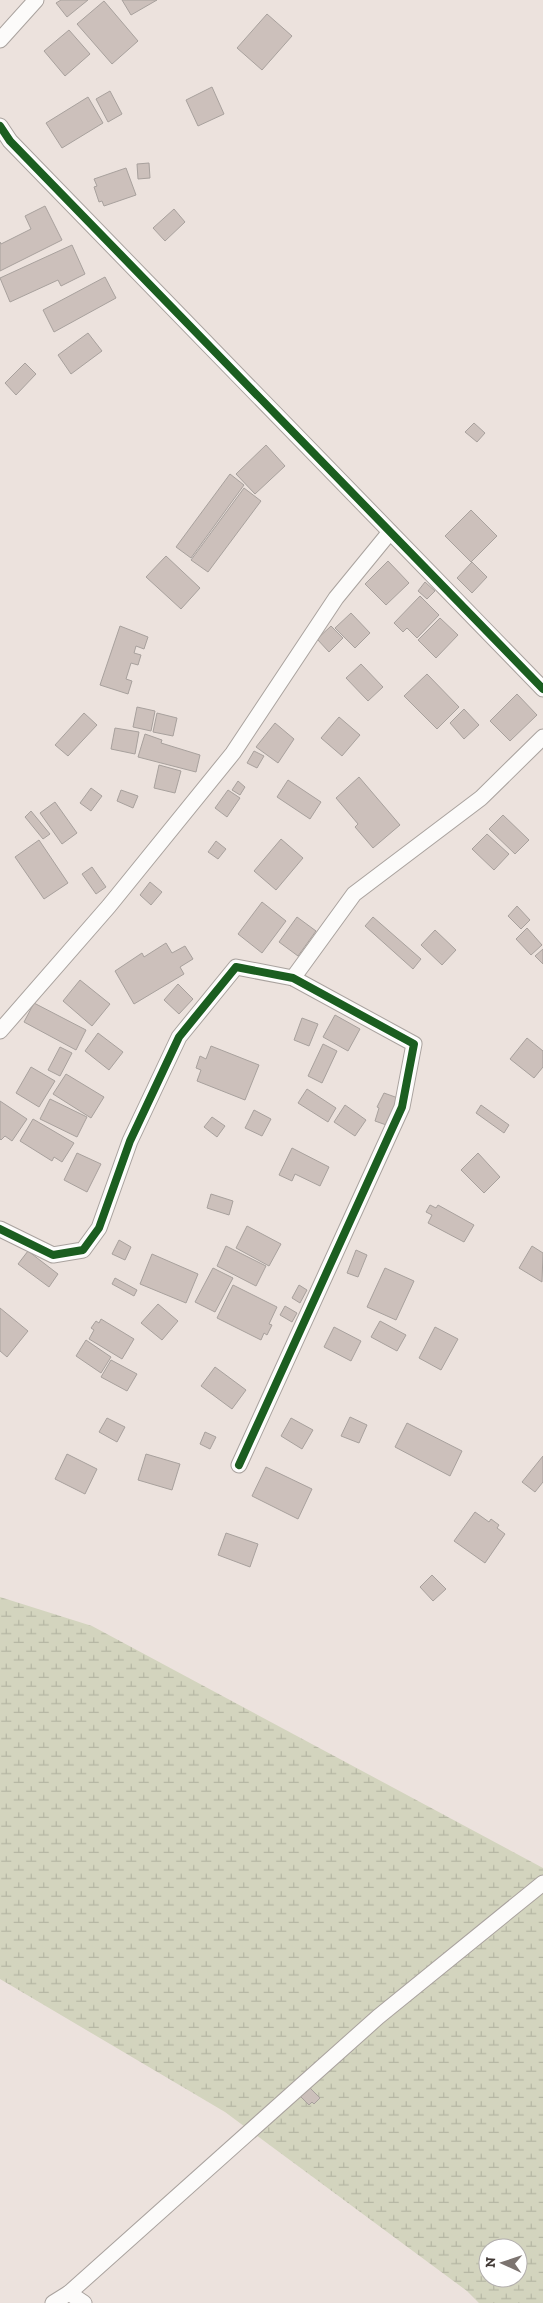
<svg xmlns="http://www.w3.org/2000/svg" width="543" height="2303" viewBox="0 0 543 2303" font-family="'Zilla Slab',serif">
	<style>
		.wetland { fill: url(#wetland-marsh); fill-rule: evenodd }
		.building { fill: #ccc0bb; stroke: #a8a19d }
		.lines { fill: none; stroke-linecap: round; stroke-linejoin: round }
		.minor-casing { stroke: #a9a29e; stroke-width: 17 }
		.minor { stroke: #fcfbfa; stroke-width: 15 }
		.cycleway-casing { stroke: #fff; stroke-width: 11 }
		.cycleway { stroke: #1b5e20; stroke-width: 8 }
	</style>
	<defs>
		<pattern id="wetland-marsh" width="20" height="14" patternUnits="userSpaceOnUse" patternTransform="scale(1.25)"><rect width="20" height="14" fill="#d3d4be"/><path d="M1 5h8M5 5V1M11 12h8M15 12V8" fill="none" stroke="#b6b7a4"/></pattern>
	</defs>
	<rect width="100%" height="100%" fill="#ece2dd"/>
	<path class="wetland" d="M0,1597L92,1626L543,1868V2303H479L467,2291L225,2112L0,1979ZM488,2248H518V2278H488Z"/>
	<g class="building">
		<path d="M61,0H88L67,17L56,3Z"/>
		<path d="M122,0H157L131,15Z"/>
		<path d="M104,1L138,41L112,64L77,24Z"/>
		<path d="M267,14L292,36L262,70L237,48Z"/>
		<path d="M69,30L90,54L65,76L44,51Z"/>
		<path d="M212,87L224,114L198,126L186,100Z"/>
		<path d="M110,91L122,114L108,122L96,99Z"/>
		<path d="M88,97L103,123L62,148L46,123Z"/>
		<path d="M149,163L150,178L138,179L137,164Z"/>
		<path d="M126,168L136,195L104,206L102,201L99,202L94,187L97,186L94,179Z"/>
		<path d="M45,206L62,240L0,271V242L1,244L31,229L25,216Z"/>
		<path d="M174,209L185,222L165,241L153,228Z"/>
		<path d="M72,245L85,274L61,286L58,280L10,302L0,278Z"/>
		<path d="M105,277L116,298L54,332L43,310Z"/>
		<path d="M88,333L102,351L71,374L58,355Z"/>
		<path d="M25,363L36,374L16,395L5,383Z"/>
		<path d="M474,423L485,433L477,442L465,432Z"/>
		<path d="M266,445L285,466L255,494L236,474Z"/>
		<path d="M230,474L244,485L191,558L176,547Z"/>
		<path d="M244,488L261,501L208,572L191,560Z"/>
		<path d="M471,510L497,536L471,562L445,536Z"/>
		<path d="M166,556L200,588L181,609L146,577Z"/>
		<path d="M388,561L409,583L386,605L365,584Z"/>
		<path d="M472,562L487,577L472,593L457,578Z"/>
		<path d="M425,582L435,591L427,599L418,591Z"/>
		<path d="M420,596L439,615L417,638L407,628L403,632L394,623Z"/>
		<path d="M351,613L370,633L355,648L335,628Z"/>
		<path d="M440,618L458,635L436,658L418,640Z"/>
		<path d="M120,626L148,637L144,649L136,646L134,653L141,655L138,665L131,663L126,679L132,681L128,694L100,685Z"/>
		<path d="M331,626L343,638L329,652L317,639Z"/>
		<path d="M361,664L383,687L368,701L346,678Z"/>
		<path d="M427,674L459,707L437,729L404,696Z"/>
		<path d="M517,694L537,715L510,741L490,721Z"/>
		<path d="M137,707L155,711L151,731L133,727Z"/>
		<path d="M464,709L479,725L464,739L450,723Z"/>
		<path d="M84,713L97,725L68,756L55,745Z"/>
		<path d="M157,713L177,718L173,736L153,732Z"/>
		<path d="M339,717L360,735L342,756L321,738Z"/>
		<path d="M275,723L294,739L278,763L256,747Z"/>
		<path d="M115,728L139,732L135,754L111,749Z"/>
		<path d="M145,734L162,740L161,743L200,755L196,772L138,757Z"/>
		<path d="M254,751L264,756L257,768L247,763Z"/>
		<path d="M159,765L181,771L175,793L154,788Z"/>
		<path d="M359,777L400,825L373,848L355,827L358,824L336,798Z"/>
		<path d="M288,780L321,802L310,819L277,797Z"/>
		<path d="M238,781L245,787L240,795L232,790Z"/>
		<path d="M91,788L102,796L91,811L80,803Z"/>
		<path d="M121,790L138,796L133,808L117,801Z"/>
		<path d="M228,790L240,798L227,817L215,808Z"/>
		<path d="M55,802L77,833L62,844L40,813Z"/>
		<path d="M31,811L50,834L43,839L25,817Z"/>
		<path d="M503,815L529,840L515,854L489,829Z"/>
		<path d="M487,834L509,854L494,870L472,849Z"/>
		<path d="M281,839L303,858L276,890L254,871Z"/>
		<path d="M39,840L68,883L44,899L15,857Z"/>
		<path d="M216,841L226,849L218,859L208,852Z"/>
		<path d="M92,867L106,887L96,894L82,874Z"/>
		<path d="M150,882L162,892L151,905L140,895Z"/>
		<path d="M262,902L286,921L262,953L238,934Z"/>
		<path d="M517,906L530,920L521,929L508,916Z"/>
		<path d="M297,917L316,931L298,956L279,942Z"/>
		<path d="M373,917L421,959L413,969L365,926Z"/>
		<path d="M527,928L542,945L531,955L516,939Z"/>
		<path d="M435,930L456,950L442,965L421,945Z"/>
		<path d="M166,943L172,953L185,946L193,959L180,967L184,974L134,1004L115,971L142,953L144,957Z"/>
		<path d="M543,949V964L535,956Z"/>
		<path d="M80,980L110,1004L92,1026L63,1001Z"/>
		<path d="M178,984L193,999L179,1014L164,1000Z"/>
		<path d="M34,1003L86,1030L76,1050L24,1022Z"/>
		<path d="M335,1015L360,1029L348,1051L323,1037Z"/>
		<path d="M302,1018L318,1024L309,1046L294,1040Z"/>
		<path d="M98,1033L123,1052L109,1070L85,1051Z"/>
		<path d="M527,1038L543,1051V1067L534,1078L510,1059Z"/>
		<path d="M323,1044L337,1051L322,1083L308,1076Z"/>
		<path d="M211,1046L259,1065L245,1100L197,1081L201,1070L196,1068L200,1056L206,1059Z"/>
		<path d="M60,1047L72,1053L60,1076L48,1070Z"/>
		<path d="M31,1067L55,1081L39,1107L16,1093Z"/>
		<path d="M66,1074L104,1097L91,1118L53,1094Z"/>
		<path d="M307,1089L336,1108L328,1122L298,1103Z"/>
		<path d="M384,1093L398,1098L392,1127L375,1121L379,1108L377,1107Z"/>
		<path d="M50,1099L87,1117L77,1137L40,1119Z"/>
		<path d="M0,1101L27,1119L12,1141L5,1136L1,1140L0,1139Z"/>
		<path d="M345,1105L366,1120L355,1136L334,1122Z"/>
		<path d="M481,1105L509,1125L504,1133L476,1113Z"/>
		<path d="M254,1110L271,1119L262,1136L245,1128Z"/>
		<path d="M212,1117L225,1126L217,1137L204,1127Z"/>
		<path d="M33,1119L74,1143L62,1162L54,1157L52,1161L20,1141Z"/>
		<path d="M292,1148L329,1167L320,1186L295,1174L292,1181L279,1175Z"/>
		<path d="M77,1153L101,1164L87,1192L64,1180Z"/>
		<path d="M478,1153L500,1177L484,1193L461,1170Z"/>
		<path d="M211,1194L233,1201L229,1215L207,1208Z"/>
		<path d="M430,1205L436,1208L438,1205L474,1225L464,1242L428,1223L432,1215L426,1212Z"/>
		<path d="M247,1226L281,1244L269,1266L236,1248Z"/>
		<path d="M119,1240L131,1247L125,1260L112,1254Z"/>
		<path d="M226,1246L266,1266L256,1286L217,1266Z"/>
		<path d="M532,1246L543,1253L542,1282L519,1268Z"/>
		<path d="M356,1250L367,1255L358,1277L347,1273Z"/>
		<path d="M28,1251L58,1274L49,1287L18,1264Z"/>
		<path d="M152,1254L198,1274L186,1303L140,1284Z"/>
		<path d="M213,1268L233,1278L215,1312L195,1302Z"/>
		<path d="M385,1268L414,1281L396,1320L367,1307Z"/>
		<path d="M115,1278L137,1290L134,1296L112,1284Z"/>
		<path d="M233,1285L277,1307L269,1324L272,1325L267,1335L264,1333L261,1340L217,1318Z"/>
		<path d="M299,1285L307,1290L300,1303L292,1298Z"/>
		<path d="M158,1304L178,1321L162,1340L141,1323Z"/>
		<path d="M285,1306L297,1313L292,1322L280,1315Z"/>
		<path d="M0,1308L28,1331L7,1357L0,1351Z"/>
		<path d="M101,1319L134,1339L122,1359L89,1339L94,1330L91,1328L96,1321L99,1323Z"/>
		<path d="M380,1321L406,1335L397,1351L371,1337Z"/>
		<path d="M334,1327L361,1341L351,1361L324,1347Z"/>
		<path d="M435,1327L458,1339L441,1370L419,1358Z"/>
		<path d="M86,1340L111,1357L101,1373L76,1356Z"/>
		<path d="M111,1360L137,1374L127,1391L101,1377Z"/>
		<path d="M215,1367L246,1390L232,1409L201,1386Z"/>
		<path d="M350,1417L367,1425L359,1443L341,1436Z"/>
		<path d="M107,1418L125,1427L117,1442L99,1432Z"/>
		<path d="M291,1418L313,1430L302,1449L281,1436Z"/>
		<path d="M407,1423L462,1451L450,1476L395,1447Z"/>
		<path d="M205,1432L216,1437L210,1449L200,1444Z"/>
		<path d="M67,1454L97,1469L85,1494L55,1479Z"/>
		<path d="M146,1454L180,1464L172,1490L138,1480Z"/>
		<path d="M543,1456V1482L535,1492L522,1482Z"/>
		<path d="M266,1467L312,1489L298,1519L252,1496Z"/>
		<path d="M475,1512L489,1522L491,1519L499,1525L497,1528L505,1534L485,1563L454,1541Z"/>
		<path d="M226,1533L258,1544L250,1567L218,1555Z"/>
		<path d="M432,1575L446,1589L433,1601L420,1587Z"/>
		<path d="M309,2087L320,2098L314,2104L312,2102L309,2105L300,2096Z"/>
	</g>
	<g class="lines">
		<g class="minor-casing">
			<g id="minor">
				<path d="M0,40L36,0"/>
				<path d="M0,126L10,141L543,689"/>
				<path d="M293,978L354,894L481,798L543,737"/>
				<path d="M0,1031L109,906L233,753L336,598L390,532"/>
				<path d="M0,1229L53,1255L83,1250L99,1228L130,1141L179,1037L236,967L293,978L414,1044L402,1107L239,1465"/>
				<path d="M69,2293L84,2303"/>
				<path d="M53,2303L69,2293L378,2017L543,1883"/>
			</g>
		</g>
		<use href="#minor" class="minor"/>
		<g class="cycleway-casing">
			<g id="cycleway">
				<path d="M0,126L10,141L543,689"/>
				<path d="M0,1229L53,1255L83,1250L99,1228L130,1141L179,1037L236,967L293,978L414,1044L402,1107L239,1465"/>
			</g>
		</g>
		<use href="#cycleway" class="cycleway"/>
	</g>
	<g transform="translate(503 2263) rotate(273)"><circle r="24" fill="#ffffff" stroke="#b3afae"/>
	<path d="M0-4L9 19L0 12L-9 19Z" fill="#7c7470"/>
	<text y="-8" font-size="14" font-weight="bold" text-anchor="middle" fill="#403835">N</text>
	</g>
</svg>
